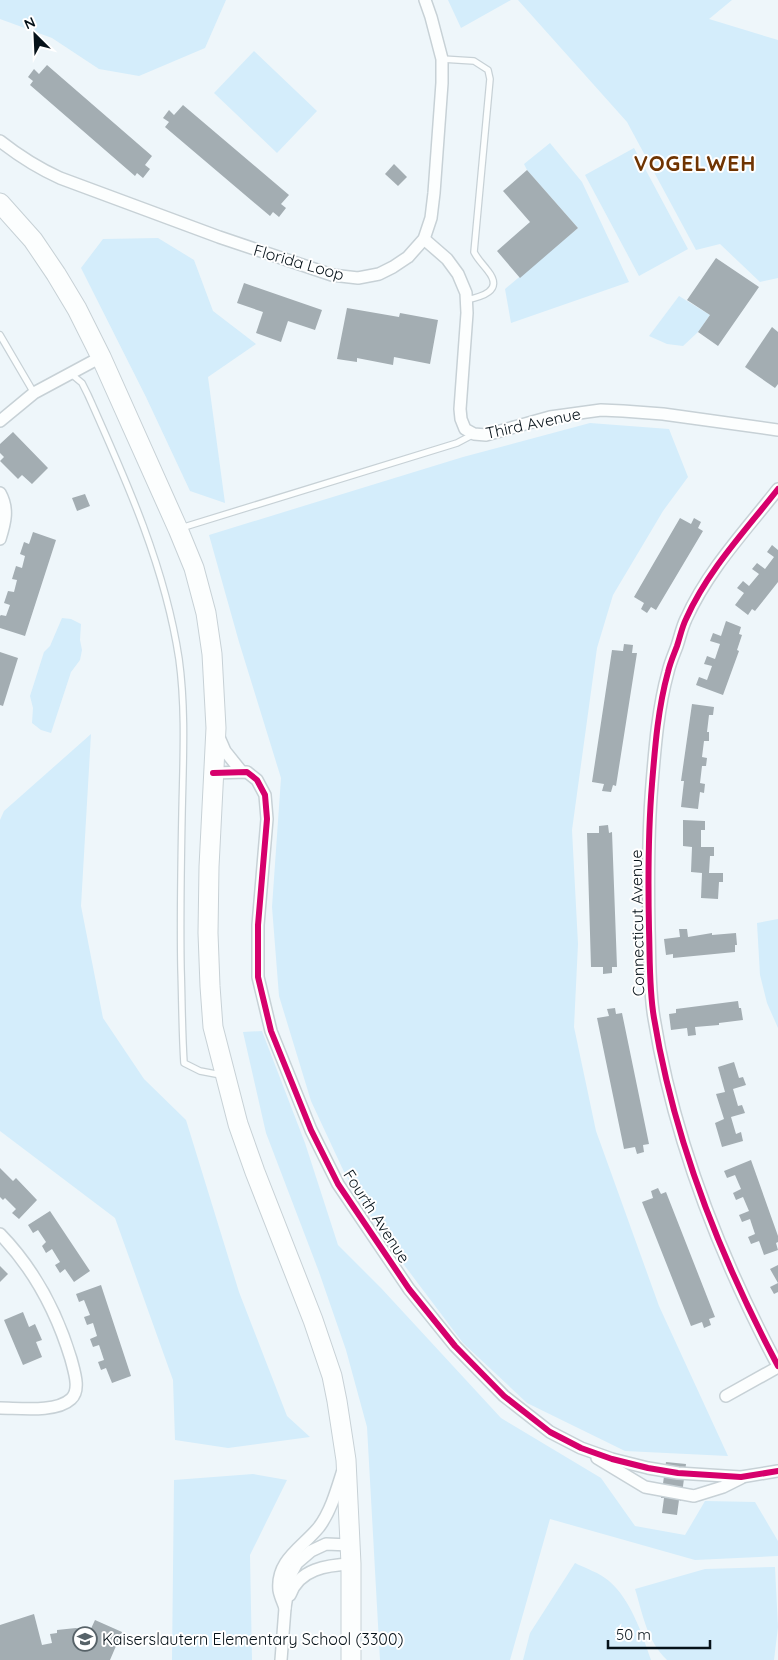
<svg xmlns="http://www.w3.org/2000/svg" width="778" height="1660" viewBox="0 0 778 1660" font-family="Quicksand,sans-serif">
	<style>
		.green { fill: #d4edfb }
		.building { fill: #a3adb2 }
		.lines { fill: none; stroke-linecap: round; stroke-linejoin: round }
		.lane-casing { stroke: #c7d1d6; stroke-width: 8 }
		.street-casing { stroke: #c7d1d6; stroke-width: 14 }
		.primary-casing { stroke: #c7d1d6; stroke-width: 21 }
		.lane { stroke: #fcfefe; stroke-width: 5.5 }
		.street { stroke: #fcfefe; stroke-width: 11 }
		.primary { stroke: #fcfefe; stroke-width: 19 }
		.cycleway-casing { stroke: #fff; stroke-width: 9 }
		.cycleway { stroke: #d6006c; stroke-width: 6 }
		.labels { text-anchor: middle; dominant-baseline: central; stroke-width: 4; stroke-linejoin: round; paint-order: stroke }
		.street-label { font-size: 16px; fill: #061219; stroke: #fff }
		.poi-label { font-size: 16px; fill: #061219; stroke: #fff; text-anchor: start }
		.district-label { font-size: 21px; font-weight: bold; letter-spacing: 1px; fill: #6f3402; stroke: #fff }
	</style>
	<rect width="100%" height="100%" fill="#eef6fa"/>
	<g class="green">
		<path d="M0,0H226L205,48L139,76L99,69L52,38L0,19Z"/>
		<path d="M448,0H511L461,28Z"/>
		<path d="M518,0H732L709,19L778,40V278L760,282L720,244L696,250L627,122Z"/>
		<path d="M254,51L317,111L277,153L214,93Z"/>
		<path d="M550,143L582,182L629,282L511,323L505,289L578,228L527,170L524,164Z"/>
		<path d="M634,148L688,249L639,276L585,175Z"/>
		<path d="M158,238L194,260L213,311L256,344L208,377L225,503L190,491L146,397L81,268L103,239Z"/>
		<path d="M679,296L710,315L698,332L683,346L667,344L649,336Z"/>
		<path d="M590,423L669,429L688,477L663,511L613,595L597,648L572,830L578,944L574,1027L596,1131L659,1306L728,1456L625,1451L527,1403L463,1343L386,1241L345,1174L311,1101L279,996L272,907L281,778L239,642L209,535L463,457Z"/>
		<path d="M62,618L71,619L81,624L80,640L82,650L80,660L71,672L51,733L41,730L32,723L33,708L30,696L44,652L50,646Z"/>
		<path d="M91,734L81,906L103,1018L144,1079L186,1120L239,1292L287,1416L310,1437L228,1448L175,1440L173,1380L115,1218L0,1131V820L4,811Z"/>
		<path d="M778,919V1028L767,1003L760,975L757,923Z"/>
		<path d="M262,1031L305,1143L338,1245L381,1288L501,1418L601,1478L635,1526L685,1535L705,1501L755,1502L778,1541V1556L695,1560L550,1519L510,1660H380L367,1427L346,1350L319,1272L266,1133L243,1032Z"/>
		<path d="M253,1474L287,1480L250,1555L252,1660H172L174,1480Z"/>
		<path d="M575,1563C585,1568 600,1573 609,1581C631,1600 642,1634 651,1660H523L530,1633Z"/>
		<path d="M775,1567L778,1627L774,1660H667C647,1641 643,1615 635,1589L705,1569Z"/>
	</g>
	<g class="building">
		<path d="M47,65L152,156L145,165L150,169L143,178L137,173L135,176L30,85L33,81L28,77L34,69L39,74Z"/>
		<path d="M183,105L289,195L281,204L286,208L279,217L273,212L270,216L165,127L169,122L163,118L169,110L174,115Z"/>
		<path d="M394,164L407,177L398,186L385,174Z"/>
		<path d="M527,170L578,228L520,278L497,251L530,222L503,191Z"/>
		<path d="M716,258L759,287L718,346L698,332L710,315L687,300Z"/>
		<path d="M244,283L322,310L315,330L288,321L281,342L256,333L263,312L237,303Z"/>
		<path d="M347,308L399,317L400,313L438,320L430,364L394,357L393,365L357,358V362L337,359Z"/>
		<path d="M772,327L778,332V384L775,388L745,367Z"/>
		<path d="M13,432L48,468L32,484L22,475L18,479L0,461L4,457L0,453V444Z"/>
		<path d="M85,494L90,506L77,511L72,498Z"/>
		<path d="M680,518L691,524L694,518L701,522L698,528L703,531L656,610L651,607L647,613L641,609L644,603L634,597Z"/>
		<path d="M33,532L56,540L25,636L0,628V616L1,615L6,616L10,605L4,603L8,591L14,592L17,580L12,579L16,566L22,568L25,556L20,554L24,542L29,544Z"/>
		<path d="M772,545L778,550V582L755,611L752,609L748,615L735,605L744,593L737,588L743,581L749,586L759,574L752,569L757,563L765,569L774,557L767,552Z"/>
		<path d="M726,621L741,627L739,634L742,635L737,650L739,651L723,695L696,685L699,677L707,680L712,666L704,664L707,656L715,659L720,644L710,641L713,633L721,636Z"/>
		<path d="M624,644L633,645L632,653H637L616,786L613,785L611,792L602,791L604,784L592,782L612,650L623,651Z"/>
		<path d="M0,652L18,658L3,706L0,705Z"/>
		<path d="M692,704L714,707L713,715H709L707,732H709V741H704L702,757L707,758L706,766H702L700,783L705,784L704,793L700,792L698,809L681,807L684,781H681Z"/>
		<path d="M683,820L705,821V830H701V847H714V856H710L709,873H723V882H719L718,899L701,898L702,873L691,872L692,847L683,846Z"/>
		<path d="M608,825L609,833L612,832L617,967H612V973L603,974V967H591L587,833H599V826Z"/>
		<path d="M679,929H687L688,937L712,933V935L736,933L737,945H735V952L673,958V954L666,955L664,939L680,937Z"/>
		<path d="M738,1001L739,1008H741L743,1020L719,1023V1025L695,1027L696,1035L688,1036L687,1028L671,1030L669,1014L676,1013V1009Z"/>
		<path d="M615,1008L616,1014L622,1013L649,1144L643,1145L644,1152L637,1154L635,1147L624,1149L597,1018L609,1016L607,1009Z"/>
		<path d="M734,1062L739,1078L743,1077L746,1085L733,1089L738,1106L742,1105L745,1113L731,1117L736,1134L741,1132L743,1141L722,1147L715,1123L724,1119L716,1094L725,1092L718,1067Z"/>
		<path d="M751,1160L778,1236V1242L776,1243L778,1250L764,1255L759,1241L751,1244L748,1237L755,1234L750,1219L742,1222L739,1215L749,1211L743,1197L736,1200L733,1193L741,1189L735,1175L727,1178L724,1171Z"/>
		<path d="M0,1168L13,1181L16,1178L37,1200L19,1219L12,1213L16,1209L5,1198L3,1200L0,1197Z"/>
		<path d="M658,1188L661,1194L666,1192L715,1317L709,1319L711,1325L704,1328L702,1322L691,1326L642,1202L653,1198L651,1191Z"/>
		<path d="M50,1211L90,1271L74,1282L65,1269L60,1273L55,1265L60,1262L52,1249L46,1253L42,1246L46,1242L38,1230L33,1233L28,1225Z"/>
		<path d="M778,1265V1292L774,1294L770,1287L778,1283L770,1269Z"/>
		<path d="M0,1266L8,1274L0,1282Z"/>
		<path d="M101,1285L131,1376L112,1383L106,1368L101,1370L98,1362L104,1360L99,1345L93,1347L90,1339L97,1336L93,1323L87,1325L84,1317L90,1315L84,1300L79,1302L76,1294Z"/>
		<path d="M23,1312L29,1327L35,1324L42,1340L36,1342L42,1357L23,1365L4,1320Z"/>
		<path d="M666,1462L686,1464L681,1501L679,1500L677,1515L662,1513L664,1498H661Z"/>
		<path d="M34,1614L42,1645L52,1643L50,1634L57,1633V1630L76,1628L89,1633L95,1620L122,1632L110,1660H0V1625Z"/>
	</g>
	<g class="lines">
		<g class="lane-casing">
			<g id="lane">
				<path d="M442,59L474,61L488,70L490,79L474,252C478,260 483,264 488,271C504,291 481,297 466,300"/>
				<path d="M0,335L34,393"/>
				<path d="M70,373L82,383L88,395C126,480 165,566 179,659C186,710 183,762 182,814C181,865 180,917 181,969C182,1000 182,1032 184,1063L200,1071L221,1075"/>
				<path d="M181,528L457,443L474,434"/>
			</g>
		</g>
		<g class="street-casing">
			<g id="street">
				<path d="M0,141C19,156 38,168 60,178L219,237L332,275L358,278L379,274L393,267L408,257L424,239L431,218L434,193L442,83V59L431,17L425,0"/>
				<path d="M424,239L447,259L458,274L466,293L467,313L460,409L461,419L465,429L474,434L486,435L550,417L601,410L623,411L663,414L778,430"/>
				<path d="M0,421L34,393L101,357"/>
				<path d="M778,489C745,531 708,570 686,619C682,627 680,637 677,646C674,654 670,663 668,672C658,708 655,747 652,784C648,832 648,881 649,929C650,959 649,989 654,1018C674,1141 720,1257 778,1366"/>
				<path d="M0,493C9,509 5,523 0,539"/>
				<path d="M218,735L225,751L241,771"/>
				<path d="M213,773L247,772L257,780L265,795L267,819L258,925V977L271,1031L311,1130L338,1184L409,1289L455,1346L504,1396L550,1432L581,1448L612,1459L648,1468L678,1473L741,1477L778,1471"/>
				<path d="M0,1234C34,1269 57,1313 71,1359C74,1371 81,1390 71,1399C56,1413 19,1408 0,1408"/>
				<path d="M726,1396L778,1367"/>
				<path d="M597,1458L645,1487L694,1496L723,1487L741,1478"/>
				<path d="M290,1595C299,1569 327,1565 351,1564"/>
				<path d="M285,1608C283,1602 280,1596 279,1590C276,1560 303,1547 319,1527C331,1511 337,1489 343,1470"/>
				<path d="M281,1660L285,1608L290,1576L297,1563L311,1551L326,1544L350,1545"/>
			</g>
		</g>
		<g class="primary-casing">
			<path id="primary" d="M0,203L33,240L56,274L77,309L101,357L178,529L194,568L206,613L212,654L216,728L209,867L208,933L210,986L213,1027L238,1124L255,1172L313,1320L332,1376L337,1401L346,1460L351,1564V1660"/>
		</g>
		<use href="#lane" class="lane"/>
		<use href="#street" class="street"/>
		<use href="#primary" class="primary"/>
		<g class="cycleway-casing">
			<g id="cycleway">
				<path d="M778,489C745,531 708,570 686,619C682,627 680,637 677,646C674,654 670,663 668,672C658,708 655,747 652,784C648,832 648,881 649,929C650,959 649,989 654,1018C674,1141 720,1257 778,1366"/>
				<path d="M213,773L247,772L257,780L265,795L267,819L258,925V977L271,1031L311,1130L338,1184L409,1289L455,1346L504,1396L550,1432L581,1448L612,1459L648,1468L678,1473L741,1477L778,1471"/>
			</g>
		</g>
		<use href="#cycleway" class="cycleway"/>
	</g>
	<defs>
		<g id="school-ring" transform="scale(1.25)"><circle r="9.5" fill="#fff" stroke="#576268" stroke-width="1.5"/><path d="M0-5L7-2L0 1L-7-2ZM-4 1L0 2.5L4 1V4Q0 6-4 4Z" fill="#576268"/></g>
	</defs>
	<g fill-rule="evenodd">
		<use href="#school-ring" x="85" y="1639"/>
	</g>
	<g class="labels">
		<g class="street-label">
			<text transform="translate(299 262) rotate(16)">Florida Loop</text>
			<text transform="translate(533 423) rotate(-12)">Third Avenue</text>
			<text transform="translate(637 923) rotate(-91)">Connecticut Avenue</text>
			<text transform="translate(377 1216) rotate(57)">Fourth Avenue</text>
		</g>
		<g class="poi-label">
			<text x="102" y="1639">Kaiserslautern Elementary School (3300)</text>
		</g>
		<g class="district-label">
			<text x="695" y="163">VOGELWEH</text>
		</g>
	</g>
	<g transform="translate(35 35) rotate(336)" stroke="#ffffff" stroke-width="4" paint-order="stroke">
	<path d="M0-4L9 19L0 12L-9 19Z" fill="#061219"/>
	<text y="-8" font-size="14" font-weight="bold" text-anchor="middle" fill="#061219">N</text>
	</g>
	<path d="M608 1640v8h102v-8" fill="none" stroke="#061219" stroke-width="2.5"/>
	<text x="616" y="1640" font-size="15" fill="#061219" stroke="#ffffff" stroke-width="4" paint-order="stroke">50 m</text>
</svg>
